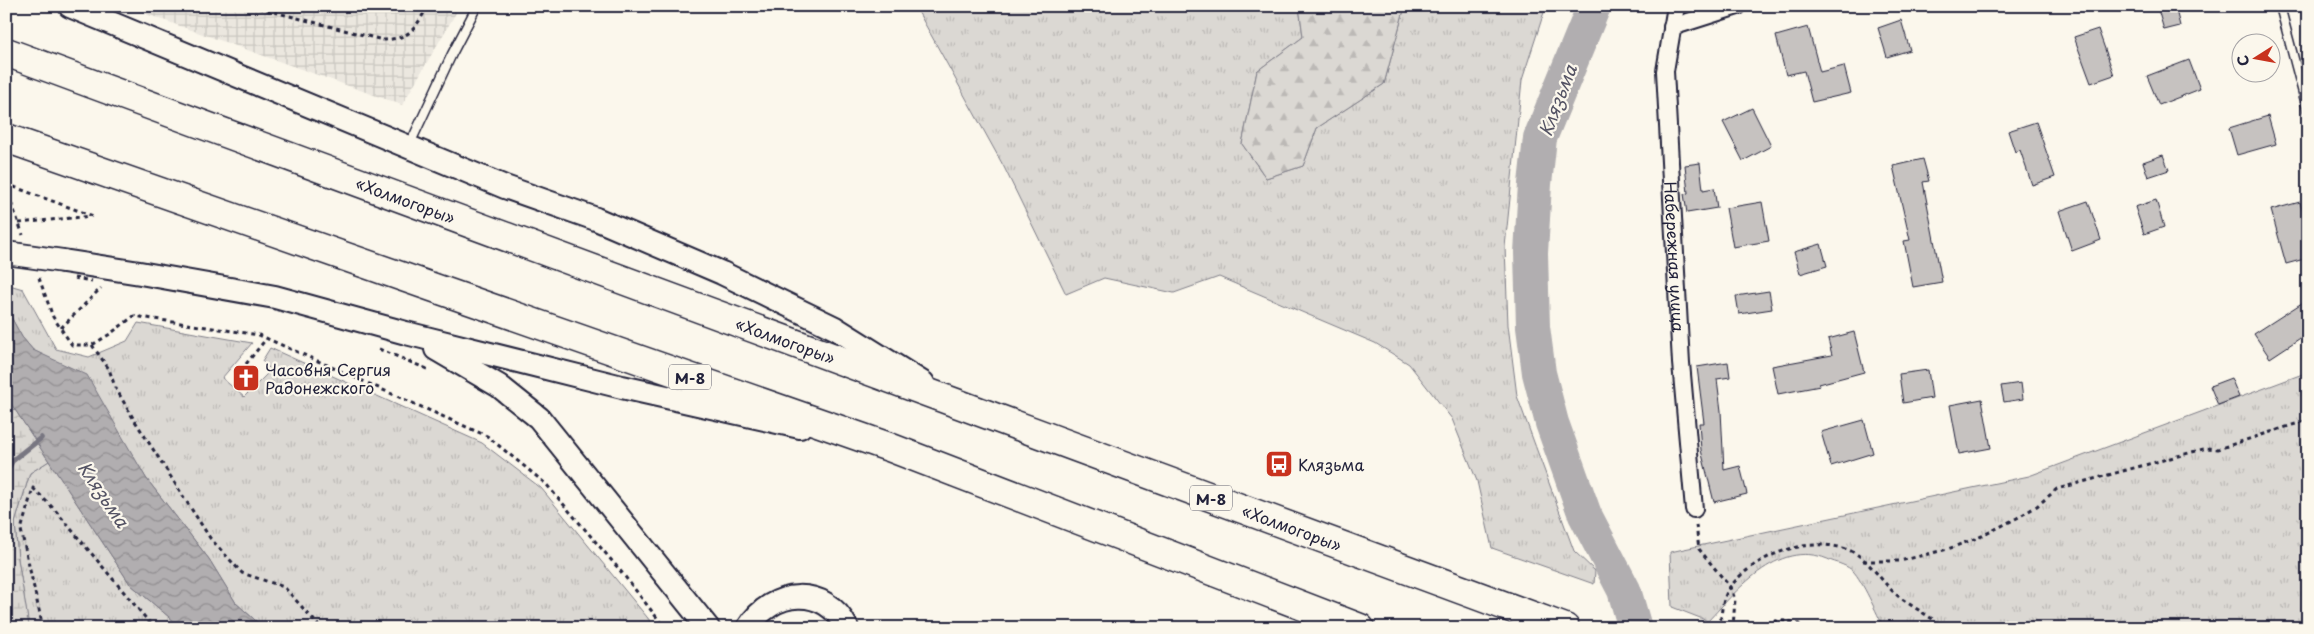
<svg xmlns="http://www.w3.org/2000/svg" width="2314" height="634" viewBox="0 0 2314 634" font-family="'Playpen Sans',sans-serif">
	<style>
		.industrial { fill: url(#industrial-grid) }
		.grass { fill: url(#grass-tufts); stroke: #7e7d87 }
		.forest { fill: url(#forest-firs); stroke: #7e7d87 }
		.wetland { fill: url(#wetland-marsh); stroke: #7e7d87 }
		.water { fill: url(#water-waves); stroke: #787681 }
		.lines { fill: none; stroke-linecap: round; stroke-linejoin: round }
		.stream { stroke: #787681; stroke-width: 5.5 }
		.river { stroke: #b1aeb0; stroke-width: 34 }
		.building { fill: #c6c2c0; stroke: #22223b }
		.lane-casing { stroke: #22223b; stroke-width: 11 }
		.street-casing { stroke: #22223b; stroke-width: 20 }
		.secondary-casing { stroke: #22223b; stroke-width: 26 }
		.highway-casing { stroke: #22223b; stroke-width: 31 }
		.path { stroke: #22223b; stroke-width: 3; stroke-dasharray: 4 4; stroke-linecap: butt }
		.lane { stroke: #fbf7ec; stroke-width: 8 }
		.street { stroke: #fbf7ec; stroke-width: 16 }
		.secondary { stroke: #fbf7ec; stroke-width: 22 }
		.highway { stroke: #fbf7ec; stroke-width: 28 }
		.secondary-bridge-casing { stroke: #22223b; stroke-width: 26; stroke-linecap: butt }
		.path-bridge { stroke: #22223b; stroke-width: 3; stroke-dasharray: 4 4; stroke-linecap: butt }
		.secondary-bridge { stroke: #fbf7ec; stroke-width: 22 }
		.labels { text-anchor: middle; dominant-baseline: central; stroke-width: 4.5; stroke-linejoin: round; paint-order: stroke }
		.shield { fill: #fbf7ec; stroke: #636270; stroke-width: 1 }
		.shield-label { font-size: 15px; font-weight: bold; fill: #22223b }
		.street-label { font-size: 16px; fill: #22223b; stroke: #fbf7ec }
		.poi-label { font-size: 16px; fill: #22223b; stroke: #fbf7ec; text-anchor: start }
		.water-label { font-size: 18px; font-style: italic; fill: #545364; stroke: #fbf7ec }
	</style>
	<defs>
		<pattern id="industrial-grid" width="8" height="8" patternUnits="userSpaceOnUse" patternTransform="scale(1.25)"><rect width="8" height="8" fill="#ebe7df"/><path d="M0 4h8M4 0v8" fill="none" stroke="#c9c6c0"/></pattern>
		<pattern id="grass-tufts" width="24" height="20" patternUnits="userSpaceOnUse" patternTransform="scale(1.25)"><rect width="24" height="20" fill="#dbd8d3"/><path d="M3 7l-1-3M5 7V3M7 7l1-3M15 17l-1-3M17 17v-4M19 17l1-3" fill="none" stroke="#bcb9b6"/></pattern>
		<pattern id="forest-firs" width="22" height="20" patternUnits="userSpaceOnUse" patternTransform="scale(1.25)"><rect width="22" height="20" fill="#dbd8d3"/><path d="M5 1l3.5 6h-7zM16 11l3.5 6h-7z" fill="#bcb9b6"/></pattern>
		<pattern id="wetland-marsh" width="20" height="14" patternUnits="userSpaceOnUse" patternTransform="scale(1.25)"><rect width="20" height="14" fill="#dbd8d3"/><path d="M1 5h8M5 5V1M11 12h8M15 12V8" fill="none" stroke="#bcb9b6"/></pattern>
		<pattern id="water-waves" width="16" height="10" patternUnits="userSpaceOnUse" patternTransform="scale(1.25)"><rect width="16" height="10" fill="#b1aeb0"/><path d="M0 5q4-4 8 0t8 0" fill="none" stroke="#908d90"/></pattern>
	</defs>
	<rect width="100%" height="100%" fill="#fbf7ec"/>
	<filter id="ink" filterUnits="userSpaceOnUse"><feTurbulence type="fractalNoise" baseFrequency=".02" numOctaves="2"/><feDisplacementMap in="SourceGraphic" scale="10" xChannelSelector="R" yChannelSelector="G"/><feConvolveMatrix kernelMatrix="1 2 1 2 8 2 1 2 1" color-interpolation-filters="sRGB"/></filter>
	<g filter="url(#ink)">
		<path class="industrial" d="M124,6H460L402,105Z"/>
		<g class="grass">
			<path d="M915,6H1299L1303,37L1257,71L1242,144L1266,178L1303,166L1317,128L1384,84L1405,6H1546L1522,80L1505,247L1508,325L1517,396L1574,551L1595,571L1594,584L1492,548L1477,481L1452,419L1409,364L1375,343L1219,277L1174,293L1104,278L1066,294L1004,167Z"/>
			<path d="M6,284L23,289L56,349L89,357L127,341L138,323L252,343L222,378L244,397L271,370L262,361L270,348L482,443L541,488L656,628H264L236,603L209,559L146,478L118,431L58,363L33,350L22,337L6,308Z"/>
			<path d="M2308,372V628H1884C1877,614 1862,580 1853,571C1848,566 1838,563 1832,561C1781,536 1739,588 1708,621L1672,607L1670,552L2029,476Z"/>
			<path d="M49,461L130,584L182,628H29L18,559L15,523L30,473Z"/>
		</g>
		<path class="forest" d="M1299,6H1405L1384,84L1317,128L1303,166L1266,178L1242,144L1257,71L1303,37Z"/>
		<path class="wetland" d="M6,396L49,461L30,473L15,523L18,559L29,626L6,628Z"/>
		<path class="water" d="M6,308L22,337L33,350L87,375L146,478L209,559L236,603L264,628H182L130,584L6,396Z"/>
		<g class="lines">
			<path class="stream" d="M6,473L12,461L41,438"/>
			<path class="river" d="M1594,6L1540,138L1535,184L1531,253L1533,327L1539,373L1552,423L1585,515L1624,590L1635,628"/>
		</g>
		<g class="building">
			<path d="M2157,6H2175L2180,26L2164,30Z"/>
			<path d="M1901,20L1910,50L1887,57L1878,28Z"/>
			<path d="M1808,27L1820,72L1844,66L1851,93L1812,102L1804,71L1786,75L1776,36Z"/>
			<path d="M2098,29L2114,75L2091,83L2074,37Z"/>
			<path d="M2189,60L2200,89L2159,105L2147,76Z"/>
			<path d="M1752,108L1771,146L1743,161L1723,122Z"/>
			<path d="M2268,116L2276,144L2237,155L2229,128Z"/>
			<path d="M2036,122L2055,177L2032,185L2020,150L2015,152L2008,131Z"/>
			<path d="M2163,155L2169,170L2148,177L2143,162Z"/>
			<path d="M1923,159L1929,181L1923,182L1942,282L1913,287L1904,241L1910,240L1893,166Z"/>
			<path d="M1700,163L1703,190L1714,188L1717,208L1687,213L1684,194L1688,193L1685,165Z"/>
			<path d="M2156,200L2164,227L2144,234L2135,207Z"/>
			<path d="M2088,201L2101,240L2072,251L2059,211Z"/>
			<path d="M1762,202L1769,241L1733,247L1726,208Z"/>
			<path d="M2300,202L2308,232V258L2286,264L2271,210Z"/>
			<path d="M1821,244L1827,266L1800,274L1794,252Z"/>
			<path d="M1769,291L1772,309L1739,314L1736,296Z"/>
			<path d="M2308,299V333L2270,358L2254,334Z"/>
			<path d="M1854,332L1864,372L1819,384L1820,386L1778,394L1772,366L1832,355L1828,339Z"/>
			<path d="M1728,362L1730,377L1717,379L1721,411L1724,470L1740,466L1747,494L1714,502L1701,450L1699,423H1704L1697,367Z"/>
			<path d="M1928,370L1932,398L1903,403L1899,374Z"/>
			<path d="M2231,378L2239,397L2218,405L2210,386Z"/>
			<path d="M2021,383L2023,399L2004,402L2001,386Z"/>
			<path d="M1982,399L1991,448L1959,454L1950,405Z"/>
			<path d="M1864,420L1873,453L1831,466L1821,432Z"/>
		</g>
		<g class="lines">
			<g class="lane-casing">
				<g id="lane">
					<path d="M2280,6L2308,112"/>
					<path d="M410,144L452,54L477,6"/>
				</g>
			</g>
			<g class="street-casing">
				<g id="street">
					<path id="s1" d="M1676,6L1665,71L1681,363L1694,509"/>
					<path d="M1672,27L1738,6"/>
				</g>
			</g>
			<g class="secondary-casing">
				<g id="secondary">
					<path d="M70,6L505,187L596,219L722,273L835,328L923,383"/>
					<path d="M63,261L140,273L275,297L406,333L622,387L800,427"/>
					<path d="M436,349L499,386L539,418L708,628"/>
					<path d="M748,628C772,589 825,584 847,628"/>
				</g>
			</g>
			<g class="highway-casing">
				<g id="highway">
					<path id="s2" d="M6,52L1565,628"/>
					<path d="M6,138L889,447L1360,628"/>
				</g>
			</g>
			<g class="path">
				<path d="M251,6L383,40C411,38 414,30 428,6"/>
				<path d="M6,14L8,6"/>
				<path d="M6,184L93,216"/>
				<path d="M6,188L23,235"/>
				<path d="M19,223L92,216"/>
				<path d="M39,278L53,317L72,345H92L110,334L134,316L259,335L487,436L546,484L619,569L665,628"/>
				<path d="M61,328L101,288"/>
				<path d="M92,345L109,369L115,387L133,418L210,538L242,573L284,587L321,628"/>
				<path d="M379,349L427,369"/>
				<path d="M246,364L266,339"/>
				<path d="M1696,525L1699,549L1730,587L1735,599L1733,628"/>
				<path d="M1863,561H1900L1948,549L1982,536L2017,518L2037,506L2057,489L2207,448L2218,449L2308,420"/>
				<path d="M43,628L21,530L33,488L55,510L154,628"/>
				<path d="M1720,628C1721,615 1722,598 1730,587C1756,554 1811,534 1851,551C1870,560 1882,583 1898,596C1913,607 1930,617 1946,628"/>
				<path d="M1759,628C1772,618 1784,620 1799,624L1798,628"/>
			</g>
			<use href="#lane" class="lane"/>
			<use href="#street" class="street"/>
			<use href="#secondary" class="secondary"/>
			<use href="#highway" class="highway"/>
			<g class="secondary-bridge-casing">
				<path id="secondary-bridge" d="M6,253L63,261"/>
			</g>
			<path class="path-bridge" d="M74,278L92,281"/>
			<use href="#secondary-bridge" class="secondary-bridge"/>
		</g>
	</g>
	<defs>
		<g id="church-square" transform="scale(1.4375)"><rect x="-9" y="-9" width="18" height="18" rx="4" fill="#c8321e" stroke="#fbf7ec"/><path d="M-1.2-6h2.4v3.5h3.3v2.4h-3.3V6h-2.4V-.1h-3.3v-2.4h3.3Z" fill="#fff"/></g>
		<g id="bus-square" transform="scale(1.4375)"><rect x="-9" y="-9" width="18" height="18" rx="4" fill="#c8321e" stroke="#fbf7ec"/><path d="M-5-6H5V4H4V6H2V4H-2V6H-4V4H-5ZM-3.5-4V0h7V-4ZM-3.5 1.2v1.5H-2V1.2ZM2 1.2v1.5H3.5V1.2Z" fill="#fff"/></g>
	</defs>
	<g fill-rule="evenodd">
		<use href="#church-square" x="246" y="378"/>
		<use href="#bus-square" x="1279" y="464"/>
	</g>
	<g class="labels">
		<g class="shield">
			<rect x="669" y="364.5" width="42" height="25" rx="4"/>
			<rect x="1190" y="485.5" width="42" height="25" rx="4"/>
		</g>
		<g class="shield-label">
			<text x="690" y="377">М-8</text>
			<text x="1211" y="498">М-8</text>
		</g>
		<g class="street-label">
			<text stroke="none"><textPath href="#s2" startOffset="426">«Холмогоры»</textPath></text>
			<text stroke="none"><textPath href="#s1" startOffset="252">Набережная улица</textPath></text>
			<text stroke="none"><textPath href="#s2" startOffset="831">«Холмогоры»</textPath></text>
			<text stroke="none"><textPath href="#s2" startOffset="1371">«Холмогоры»</textPath></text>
		</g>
		<g class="poi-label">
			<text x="265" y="369">Часовня Сергия<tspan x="265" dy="18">Радонежского</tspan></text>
			<text x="1298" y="464">Клязьма</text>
		</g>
		<g class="water-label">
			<text transform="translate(1557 100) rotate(-69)">Клязьма</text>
			<text transform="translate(104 494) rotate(56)">Клязьма</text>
		</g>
	</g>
	<rect width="2314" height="634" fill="none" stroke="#fbf7ec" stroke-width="25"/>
	<rect x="12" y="12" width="2289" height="609" fill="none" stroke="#22223b" stroke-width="2" filter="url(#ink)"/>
	<g transform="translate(2256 58) rotate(259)"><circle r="24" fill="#fbf7ec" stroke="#a4a2a5"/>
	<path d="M0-4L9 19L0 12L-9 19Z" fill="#c8321e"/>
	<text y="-8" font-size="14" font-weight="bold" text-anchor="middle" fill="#22223b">С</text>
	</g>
</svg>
